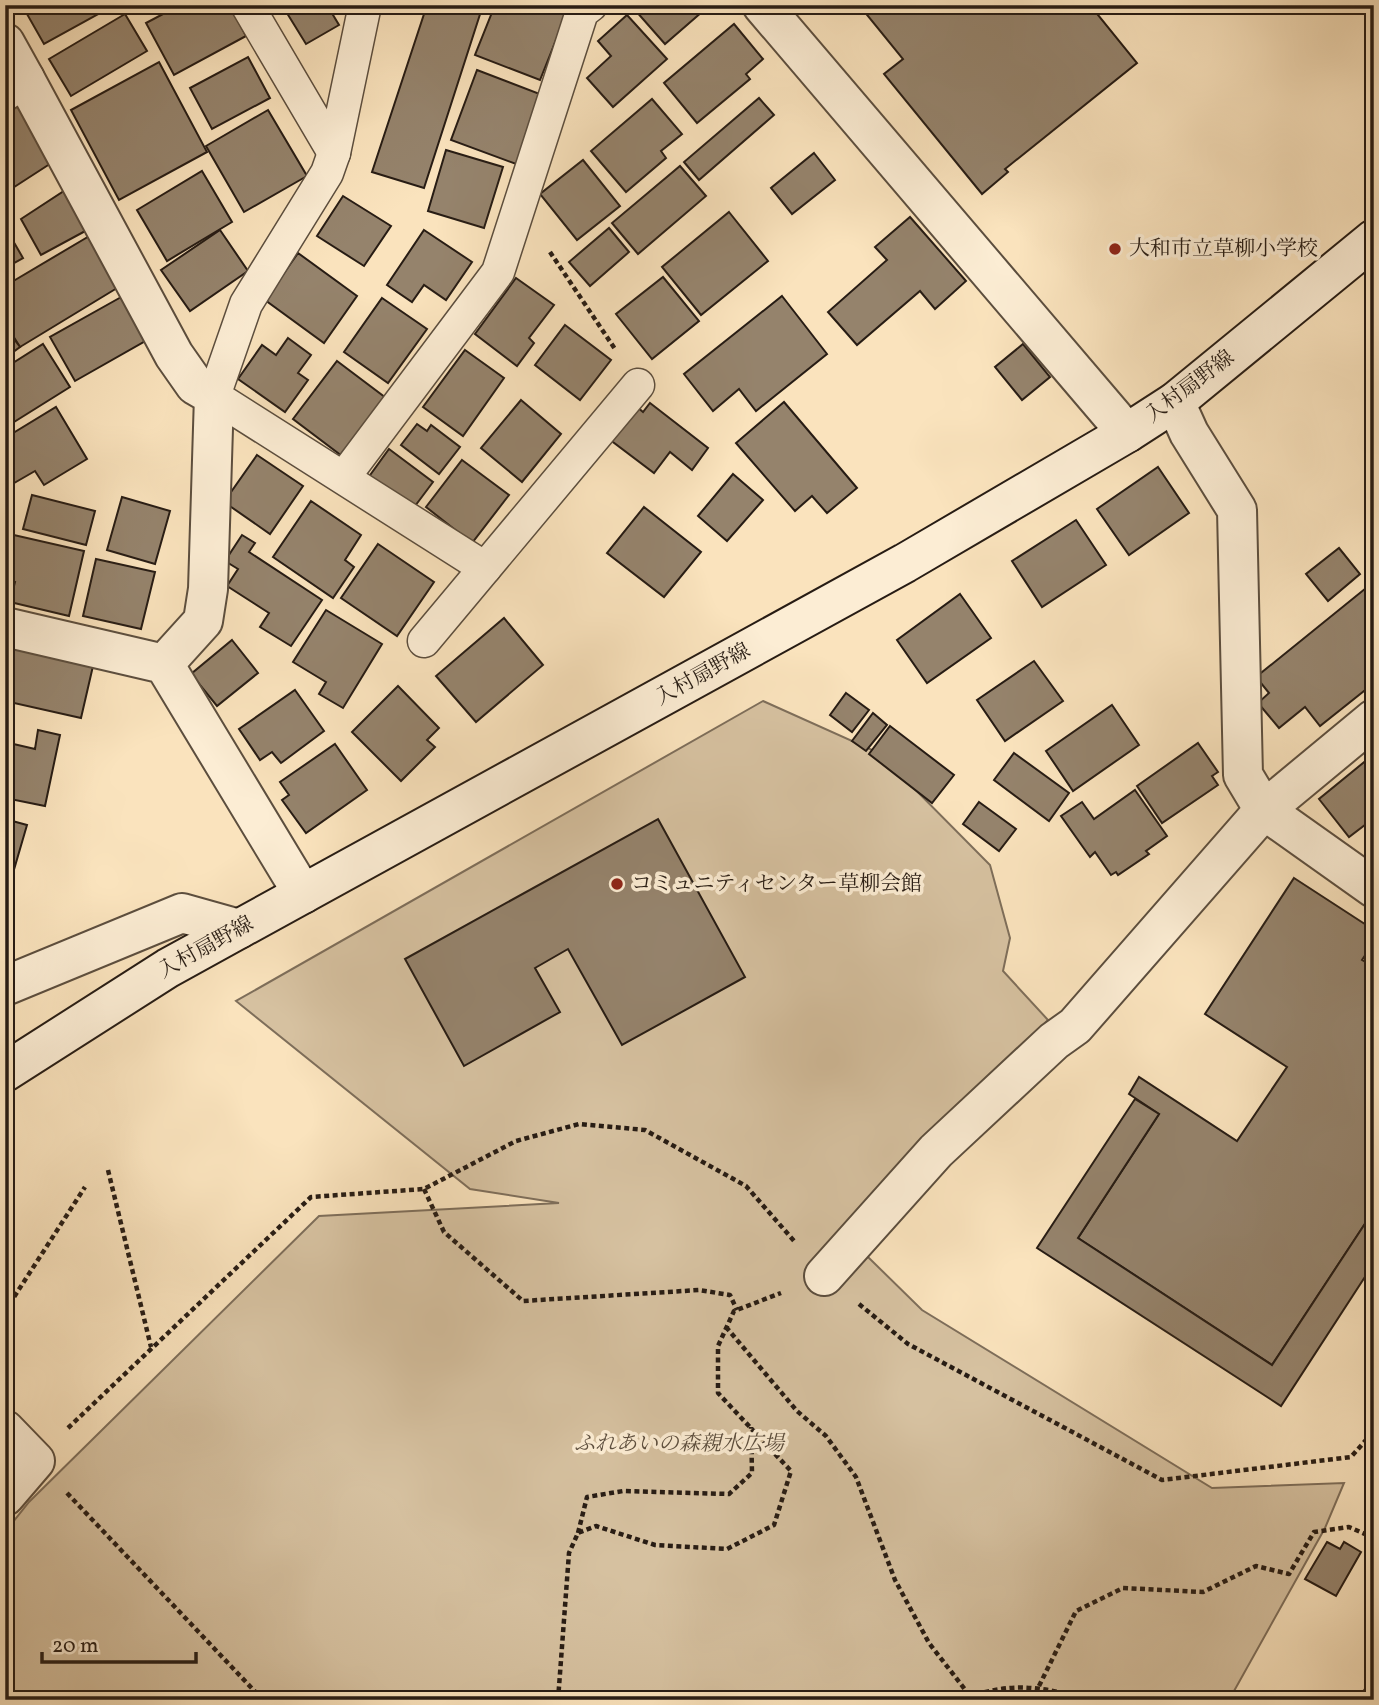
<svg xmlns="http://www.w3.org/2000/svg" width="1379" height="1705" viewBox="0 0 1379 1705" font-family="Vollkorn,'Noto Serif JP',serif">
	<style>
		.green { fill: #d6c1a0; stroke: #7e6e5a; stroke-width: 2 }
		.building { fill: #95836c; stroke: #271c14; stroke-width: 2 }
		.lines { fill: none; stroke-linecap: round; stroke-linejoin: round }
		.lane-casing { stroke: #5c4e3e; stroke-width: 35 }
		.street-casing { stroke: #5c4e3e; stroke-width: 42 }
		.secondary-casing { stroke: #271c14; stroke-width: 42 }
		.path { stroke: #271c14; stroke-width: 4.5; stroke-dasharray: 5 3.5; stroke-linecap: butt }
		.lane { stroke: #fcedd4; stroke-width: 32 }
		.street { stroke: #fcedd4; stroke-width: 38 }
		.secondary { stroke: #fcedd4; stroke-width: 38 }
		.rail-casing { stroke: #271c14; stroke-width: 8 }
		.rail { stroke: #fcedd4; stroke-width: 5; stroke-dasharray: 16; stroke-linecap: butt }
		.poi-dot { fill: #8f2418; stroke: #fcedd4; stroke-width: 2.5 }
		.labels { text-anchor: middle; dominant-baseline: central; stroke-width: 7; stroke-linejoin: round; paint-order: stroke }
		.poi-label { font-size: 21px; fill: #271c14; stroke: #fcedd4; text-anchor: start }
		.street-label { font-size: 21px; fill: #271c14; stroke: #fcedd4 }
		.park-label { font-size: 21px; font-style: italic; fill: #5c4e3e; stroke: #fcedd4 }
	</style>
	<rect width="100%" height="100%" fill="#fae3bd"/>
	<filter id="stains"><feTurbulence type="fractalNoise" baseFrequency=".00286" numOctaves="4"/><feColorMatrix values="0 0 0 0 .2 0 0 0 0 .09 0 0 0 0 .02 0 0 0 .5 -.17"/></filter>
	<radialGradient id="worn" r=".72"><stop offset=".6" stop-color="#630" stop-opacity="0"/><stop offset="1" stop-color="#630" stop-opacity=".3"/></radialGradient>
	<path class="green" d="M763,701L879,753L990,865L1010,938L1003,971L1048,1020L837,1234L867,1256L922,1310L1212,1488L1344,1483L1325,1528L1229,1700H5V1532L29,1502L319,1216L559,1203L470,1189L236,1001Z"/>
	<g class="building">
		<path d="M27,5H113V6L44,44L23,7Z"/>
		<path d="M180,5H230L246,36L174,75L146,23Z"/>
		<path d="M282,5H327L339,25L306,44Z"/>
		<path d="M427,5H483L424,188L372,172Z"/>
		<path d="M495,5H570L540,80L475,55Z"/>
		<path d="M640,5H710L665,44L635,10Z"/>
		<path d="M859,5H1090L1137,63L1005,169L1008,172L982,194L884,74L903,59Z"/>
		<path d="M125,14L147,51L71,96L49,59Z"/>
		<path d="M627,15L667,59L613,107L587,78L611,56L598,41Z"/>
		<path d="M734,24L763,59L746,74L750,79L697,123L664,83Z"/>
		<path d="M248,57L270,98L212,129L190,88Z"/>
		<path d="M159,62L207,152L119,200L71,110Z"/>
		<path d="M477,70L545,96L519,165L451,140Z"/>
		<path d="M759,98L774,115L699,180L684,162Z"/>
		<path d="M652,99L682,134L661,151L666,158L626,192L591,151Z"/>
		<path d="M22,100L59,158L5,193V110Z"/>
		<path d="M268,110L307,176L244,212L206,146Z"/>
		<path d="M446,150L503,167L484,228L428,211Z"/>
		<path d="M814,153L835,180L792,214L771,188Z"/>
		<path d="M583,160L620,206L577,240L540,194Z"/>
		<path d="M680,166L706,196L638,254L612,223Z"/>
		<path d="M202,171L232,222L167,261L137,210Z"/>
		<path d="M67,189L89,229L41,255L21,219Z"/>
		<path d="M343,196L391,226L364,266L317,236Z"/>
		<path d="M729,212L768,261L701,315L662,267Z"/>
		<path d="M910,217L966,281L935,309L920,291L857,345L828,312L887,260L875,247Z"/>
		<path d="M5,227L23,258L5,268Z"/>
		<path d="M609,228L629,252L590,286L569,262Z"/>
		<path d="M220,230L248,271L190,311L161,270Z"/>
		<path d="M424,230L472,262L446,300L424,285L412,302L387,285Z"/>
		<path d="M91,235L122,285L20,347L5,323V286Z"/>
		<path d="M298,253L357,296L324,343L265,300Z"/>
		<path d="M663,277L699,321L652,359L616,314Z"/>
		<path d="M516,278L554,305L529,338L534,343L517,366L475,334Z"/>
		<path d="M123,296L147,340L75,381L50,337Z"/>
		<path d="M782,296L827,354L756,411L739,389L713,411L684,374Z"/>
		<path d="M382,298L427,329L388,383L344,352Z"/>
		<path d="M565,325L611,360L580,400L535,365Z"/>
		<path d="M5,327L20,347L5,358Z"/>
		<path d="M288,338L311,355L298,373L308,380L285,412L238,379L262,345L276,355Z"/>
		<path d="M43,344L70,387L6,427L5,368Z"/>
		<path d="M1023,344L1050,377L1022,400L995,367Z"/>
		<path d="M465,350L504,378L463,436L423,407Z"/>
		<path d="M337,361L386,398L342,456L293,419Z"/>
		<path d="M521,400L561,434L522,482L481,448Z"/>
		<path d="M784,402L857,488L827,513L812,496L795,511L736,443Z"/>
		<path d="M650,403L708,448L692,470L670,452L654,473L609,439L636,406L643,412Z"/>
		<path d="M56,407L87,459L44,485L35,471L9,486L5,480V438Z"/>
		<path d="M417,424L427,431L431,425L460,447L439,474L401,445Z"/>
		<path d="M389,449L433,482L412,510L368,478Z"/>
		<path d="M257,455L303,486L270,534L224,502Z"/>
		<path d="M462,460L509,495L472,543L426,507Z"/>
		<path d="M1158,467L1189,513L1129,555L1097,509Z"/>
		<path d="M733,474L763,500L727,541L698,516Z"/>
		<path d="M32,495L95,511L86,545L23,529Z"/>
		<path d="M122,497L170,511L155,564L107,550Z"/>
		<path d="M311,501L361,535L345,560L354,567L333,598L273,557Z"/>
		<path d="M644,507L701,552L664,597L607,553Z"/>
		<path d="M1076,520L1106,565L1042,607L1012,561Z"/>
		<path d="M5,533L84,551L69,616L10,602L15,582L5,580Z"/>
		<path d="M242,535L255,543L249,552L322,600L291,646L260,627L269,613L227,586L238,569L225,561Z"/>
		<path d="M378,544L434,582L397,636L341,598Z"/>
		<path d="M1339,548L1360,574L1328,601L1306,574Z"/>
		<path d="M96,559L155,572L141,629L83,616Z"/>
		<path d="M1371,584L1374,683L1320,726L1305,707L1279,728L1258,703L1269,693L1256,677Z"/>
		<path d="M960,594L991,638L927,683L897,640Z"/>
		<path d="M326,610L382,644L343,708L319,694L326,682L293,662Z"/>
		<path d="M504,618L543,665L476,722L436,676Z"/>
		<path d="M232,640L258,673L217,706L191,674Z"/>
		<path d="M11,647L93,666L81,718L5,701V670Z"/>
		<path d="M1034,661L1063,701L1005,741L977,700Z"/>
		<path d="M398,686L439,728L427,740L435,747L401,781L352,732Z"/>
		<path d="M295,690L324,731L281,763L272,752L260,760L239,729Z"/>
		<path d="M846,693L869,710L852,732L830,715Z"/>
		<path d="M1112,705L1139,745L1073,791L1046,751Z"/>
		<path d="M873,713L887,725L866,751L852,741Z"/>
		<path d="M890,726L954,775L932,803L869,754Z"/>
		<path d="M38,730L60,735L45,806L5,798V742L35,749Z"/>
		<path d="M1198,743L1218,772L1212,776L1218,785L1162,823L1137,786Z"/>
		<path d="M335,744L367,790L306,833L282,800L289,795L280,782Z"/>
		<path d="M1014,753L1069,793L1049,821L994,780Z"/>
		<path d="M1374,754V818L1349,837L1319,799Z"/>
		<path d="M1135,790L1167,836L1146,851L1149,854L1118,875L1116,872L1111,875L1095,852L1090,857L1061,816L1082,802L1094,819Z"/>
		<path d="M979,802L1016,829L999,851L963,824Z"/>
		<path d="M5,819L27,825L13,873L5,871Z"/>
		<path d="M658,819L745,977L622,1045L568,949L535,968L560,1012L464,1066L405,959Z"/>
		<path d="M1294,878L1374,930V942L1362,960L1374,967V1210L1272,1365L1078,1238L1159,1114L1129,1094L1139,1077L1237,1141L1287,1067L1205,1014Z"/>
		<path d="M1135,1099L1159,1114L1078,1238L1272,1365L1374,1210V1263L1281,1406L1037,1248Z"/>
		<path d="M1327,1542L1340,1549L1344,1542L1361,1552L1336,1596L1305,1579Z"/>
	</g>
	<g class="lines">
		<g class="lane-casing">
			<g id="lane">
				<path d="M247,5L334,153"/>
				<path d="M365,5L334,153L327,173L246,304L214,396L485,568"/>
				<path d="M344,477L498,272L582,12L591,5"/>
				<path d="M424,641L638,385"/>
			</g>
		</g>
		<g class="street-casing">
			<g id="street">
				<path d="M762,5L1127,433"/>
				<path d="M5,43L25,79L5,91"/>
				<path d="M25,79L174,355L195,385L214,396L208,589L203,621L164,664"/>
				<path d="M1175,402L1189,433L1237,510L1243,775L1264,810L1374,888"/>
				<path d="M5,627L164,664L303,894"/>
				<path d="M5,986L182,913L239,929"/>
				<path d="M824,1276L936,1151L1054,1041L1075,1026L1264,810L1374,719"/>
				<path d="M5,1430L35,1461L5,1496"/>
			</g>
		</g>
		<g class="secondary-casing">
			<path id="secondary" d="M5,1072L168,968L905,563L1127,433L1175,402L1374,239"/>
		</g>
		<g class="path">
			<path d="M550,252L615,349"/>
			<path d="M108,1170L151,1347"/>
			<path d="M424,1189L444,1232L523,1301L699,1290L730,1295L737,1310"/>
			<path d="M859,1304L908,1344L1162,1480L1351,1457L1374,1431"/>
			<path d="M5,1311L85,1187"/>
			<path d="M726,1327L797,1411L826,1436L856,1477L895,1580L929,1643L970,1696V1700"/>
			<path d="M68,1428L311,1197L424,1189L516,1141L579,1124L645,1130L746,1186L795,1242"/>
			<path d="M67,1493L263,1700"/>
			<path d="M578,1533L587,1497L623,1491L729,1494L752,1473L751,1427"/>
			<path d="M1039,1686L1076,1611L1123,1588L1203,1592L1256,1566L1289,1574L1314,1532L1349,1527L1374,1538"/>
			<path d="M558,1700L569,1553L578,1533L596,1526L655,1545L727,1549L774,1525L791,1471L718,1393V1346L734,1311L781,1293"/>
			<path d="M960,1700C1011,1681 1039,1686 1090,1700"/>
		</g>
		<use href="#lane" class="lane"/>
		<use href="#street" class="street"/>
		<use href="#secondary" class="secondary"/>
		<g class="rail-casing">
			<path id="rail" d="M1362,1700L1374,1679"/>
		</g>
		<use href="#rail" class="rail"/>
	</g>
	<g class="poi-dot">
		<circle cx="1115" cy="249" r="7"/>
		<circle cx="617" cy="884" r="7"/>
	</g>
	<g class="labels">
		<g class="poi-label">
			<text x="1129" y="249">大和市立草柳小学校</text>
			<text x="631" y="884">コミュニティセンター草柳会館</text>
		</g>
		<g class="street-label">
			<text transform="translate(1190 387) rotate(-37)">入村扇野線</text>
			<text transform="translate(703 675) rotate(-29)">入村扇野線</text>
			<text transform="translate(206 948) rotate(-29)">入村扇野線</text>
		</g>
		<g class="park-label">
			<text x="679" y="1444">ふれあいの森親水広場</text>
		</g>
	</g>
	<rect width="1379" height="1705" fill="none" stroke="#fae3bd" stroke-width="28"/>
	<rect x="7" y="7" width="1365" height="1691" fill="none" stroke="#271c14" stroke-width="3.5"/>
	<rect x="14" y="14" width="1351" height="1677" fill="none" stroke="#271c14" stroke-width="2"/>
	<path d="M42 1652v10h154v-10" fill="none" stroke="#271c14" stroke-width="3.5"/>
	<text x="52" y="1652" font-size="21" fill="#271c14" stroke="#fcedd4" stroke-width="5" paint-order="stroke">20 m</text>
	<rect width="100%" height="100%" filter="url(#stains)"/>
	<rect width="100%" height="100%" fill="url(#worn)"/>
</svg>
